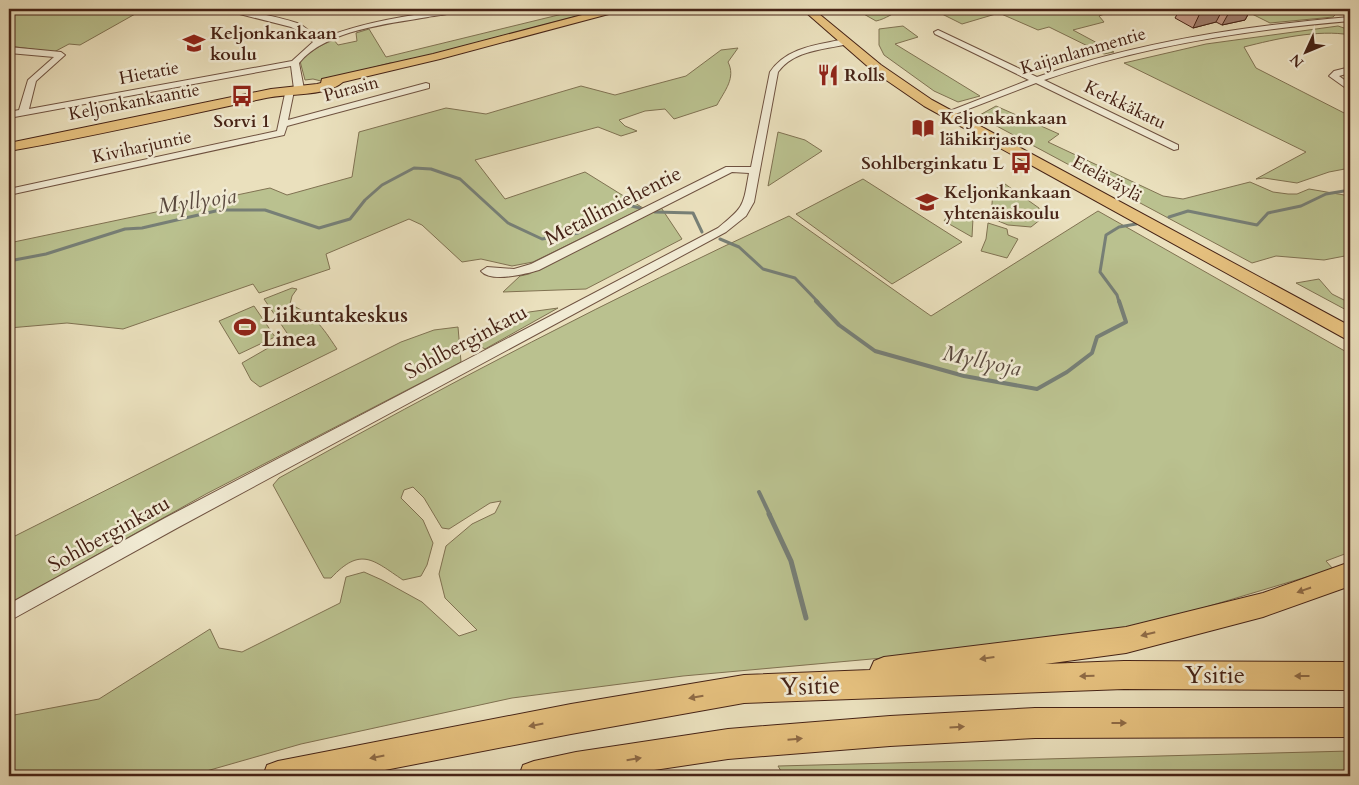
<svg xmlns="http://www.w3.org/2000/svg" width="1359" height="785" viewBox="0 0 1359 785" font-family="Cardo,serif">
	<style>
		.green { fill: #bac18f; stroke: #807252 }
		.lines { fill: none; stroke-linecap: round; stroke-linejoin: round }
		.stream-far2 { stroke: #777f76; stroke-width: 3 }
		.stream-far1 { stroke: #777f76; stroke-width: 4 }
		.stream { stroke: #777f76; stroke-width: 5 }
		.minor-casing { stroke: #6f5240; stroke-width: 2 }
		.major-casing { stroke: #462316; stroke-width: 2 }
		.highway-casing { stroke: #462316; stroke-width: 2 }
		.minor { fill: #f1ebd4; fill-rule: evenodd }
		.major { fill: #e5c07e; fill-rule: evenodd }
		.highway { fill: #e5c07e; fill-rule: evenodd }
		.wall { fill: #c59b88; stroke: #462316 }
		.shaded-wall { fill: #a07e6f; stroke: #462316 }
		.building { fill: #e5b49e; stroke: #462316 }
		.oneway { fill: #8e6a45 }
		.labels { text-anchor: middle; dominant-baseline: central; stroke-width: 5; stroke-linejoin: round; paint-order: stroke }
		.far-poi-label { font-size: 18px; font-weight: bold; fill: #462316; stroke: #f1ebd4; text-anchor: start }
		.far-street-label { font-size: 18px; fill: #462316; stroke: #f1ebd4 }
		.street-label { font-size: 21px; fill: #462316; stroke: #f1ebd4 }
		.poi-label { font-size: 21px; font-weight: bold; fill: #462316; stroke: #f1ebd4; text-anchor: start }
		.water-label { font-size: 22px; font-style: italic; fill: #5a493e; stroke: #f1ebd4 }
		.near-street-label { font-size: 25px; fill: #462316; stroke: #f1ebd4 }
	</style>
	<rect width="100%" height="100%" fill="#eae0bd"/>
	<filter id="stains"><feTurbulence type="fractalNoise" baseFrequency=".004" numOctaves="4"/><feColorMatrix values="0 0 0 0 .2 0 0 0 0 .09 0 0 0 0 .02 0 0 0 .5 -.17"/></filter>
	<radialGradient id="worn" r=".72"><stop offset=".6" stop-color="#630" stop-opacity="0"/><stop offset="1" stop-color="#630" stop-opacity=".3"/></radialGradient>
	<g class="green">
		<path d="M18,9H144L80,45L69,44L54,52L9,46V13Z"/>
		<path d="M583,9H604L403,62L390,63L321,81L313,79L305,80L300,61C311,51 320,45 334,40L338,45L357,41L356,33L369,29L386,57Z"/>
		<path d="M848,9H904C894,12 886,19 876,21L862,13Z"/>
		<path d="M954,9H1037L1044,12L1065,9H1118L1099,16L1104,22L1073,30L1114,52L1104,54L1049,27L1038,30L999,13L962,24L938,12Z"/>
		<path d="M1242,9H1350V11L1338,12L1333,17L1270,23Z"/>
		<path d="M903,26L918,37L895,44L980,96L958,102L934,91L884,55L879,45V29Z"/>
		<path d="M1338,26L1350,30V35C1319,29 1275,39 1244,47L1256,68L1350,116V168L1329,172L1297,183L1264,178L1256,179L1306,152L1124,63L1206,44Z"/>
		<path d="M738,48L728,62C736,78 725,90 717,105L674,119L665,109L645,111L619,120L625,126L637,131L621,136L598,127L475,160L505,199L585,172L643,208L533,262L512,266L481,259L462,262L422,225L409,219L326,254L330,269L259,293L253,284L123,329L67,323L9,328V243L270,188L287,195L352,177L359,132L446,108L486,114L581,86L615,95L686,76L721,50Z"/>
		<path d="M996,106L1059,134L1048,142L1163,196L1183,199L1250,182L1273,192L1288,194H1297L1309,189L1350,196V255L1324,260L1276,256L1252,263L978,116Z"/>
		<path d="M778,132L805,140L822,151L768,186Z"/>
		<path d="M863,179L962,242L892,284L796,214Z"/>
		<path d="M1005,184L1039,208V218L1041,219L1031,227L1008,225L991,218L993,190Z"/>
		<path d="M660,206L682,239L586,289L503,292L520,276L529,274Z"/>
		<path d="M951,211L973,218L972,237L944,221Z"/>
		<path d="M1098,211L1350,354V552L1326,561L1333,569L1166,619L1130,628L905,656L683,676L512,698L301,744L189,776H9V716L99,699L210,629L219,648L242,652L340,603L346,577L364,572L382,580L422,602L459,636L477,630L445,598L439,574L446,546L472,524L495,513L501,501L490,503L449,529L442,528L424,498L413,487L404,490L401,498L423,520L433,543L427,565L421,576L403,580C373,560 361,546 331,578H324L273,485L279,478C446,385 615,296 789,216L931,316Z"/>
		<path d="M988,223L1007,229L1008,235L1018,239L1007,258L981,251L986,239Z"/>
		<path d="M1319,279L1332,294L1350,303V312L1296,283Z"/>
		<path d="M292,288L297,289L292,296L290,304C316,317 321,325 337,349L260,387L251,380L242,363L289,336L264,299Z"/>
		<path d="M254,306L275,337L239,354L219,321Z"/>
		<path d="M558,308L485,349L478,345V338L529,312Z"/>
		<path d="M458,327L461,362L206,494L9,604V539L401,342L434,330Z"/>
		<path d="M1350,751V776H784L778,766Z"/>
	</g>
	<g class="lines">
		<g class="stream-far2">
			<path d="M655,212L693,213L702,232"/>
			<path d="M1169,217L1188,211L1257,225L1268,213L1301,206L1326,194L1350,190"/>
			<path d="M720,239L739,247L763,269L795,278L818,302"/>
			<path d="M9,261L46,254L125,229L142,228L220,210H265L319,228L350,219L365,200L382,185L414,168L431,169L460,179L508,223L542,239L578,233L600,217L627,205L640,208"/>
			<path d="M1119,302L1117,295L1100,272L1106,235L1119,227L1136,224"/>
		</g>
		<g class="stream-far1">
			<path d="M816,301L839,325L875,351L964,376L1037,389L1067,372L1092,353L1097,337L1126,322L1119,301"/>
			<path d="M759,492L770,515"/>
		</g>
		<path class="stream" d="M769,514L791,561L806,618"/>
		<g class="minor-casing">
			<g id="minor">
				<path d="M220,9C238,8 279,17 297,23C306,27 312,33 319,40C349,27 382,20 414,15C430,12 445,8 461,9C453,15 438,15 428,17C387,24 326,30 299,63L304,89L299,92L294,89L291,66L9,118V112L19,110L28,80L54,57L9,53V47L61,52L65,55L36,81L29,109L292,61L313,42L301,32L291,27Z"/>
				<path d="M1350,17V21C1246,30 1143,46 1044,80L1178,145V149L1174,150L1036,83L950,116L947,117L942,114L1029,80L935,34L934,32L938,30L1037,77C1138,42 1244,26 1350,17Z"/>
				<path d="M845,39L848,40V44C823,50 794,50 778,72L754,202L746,216L726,232L177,528L9,621V604L165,518L718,228C745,206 743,206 749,173L732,172L539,270C526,274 491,283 481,271L487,267L514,269L531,264L726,167H751L770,72C787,47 817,45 845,39Z"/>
				<path d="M1350,67V73L1339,76L1350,84V91L1329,76L1334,71Z"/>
				<path d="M426,83L429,84V88L287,126L284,135L9,195V189L277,131L286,89H292L294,91L288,120Z"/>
			</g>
		</g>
		<g class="major-casing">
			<g id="major">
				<path d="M605,9H621L620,11L440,59L343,82C326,97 288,93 266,98C181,116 95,136 9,151V143L271,89L317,84L321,83L322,79L433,54Z"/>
				<path d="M802,9H813L881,65L932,100L1350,326V340L1344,338L924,106L873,71Z"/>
			</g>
		</g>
		<g class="highway-casing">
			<g id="highway">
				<path d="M1350,562V586L1263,617L1126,653L1045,664L1124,661L1350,662V690L1124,689L744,703L571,734L354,776H263L267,765L278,761L571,704L744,675L870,670L874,661L884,657L1126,627L1263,593Z"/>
				<path d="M1035,708H1350V737L1035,738L890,746L728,759L614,776H519L523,765L534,761L576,752L728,729L890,716Z"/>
			</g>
		</g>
		<use href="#minor" class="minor"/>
		<use href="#major" class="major"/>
		<use href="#highway" class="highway"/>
	</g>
	<path class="wall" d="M1180,9H1251L1245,20L1222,25L1216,22L1193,28L1175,18Z"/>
	<g class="shaded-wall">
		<path d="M1211,9H1223L1216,22L1193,28L1201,11Z"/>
		<path d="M1231,9H1251L1245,20L1222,25Z"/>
	</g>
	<path class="building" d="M1197,9H1211L1201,11Z"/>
	<defs><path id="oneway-solid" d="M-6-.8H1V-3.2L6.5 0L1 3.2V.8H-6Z" transform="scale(1.25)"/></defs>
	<g class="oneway">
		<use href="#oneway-solid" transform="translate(1304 590) rotate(161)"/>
		<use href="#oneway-solid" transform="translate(1148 634) rotate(166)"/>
		<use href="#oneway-solid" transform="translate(987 658) rotate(172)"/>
		<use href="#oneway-solid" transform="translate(1087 676) rotate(178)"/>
		<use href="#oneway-solid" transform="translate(1302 676) rotate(-180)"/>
		<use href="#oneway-solid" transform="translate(696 697) rotate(170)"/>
		<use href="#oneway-solid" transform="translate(1119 723)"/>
		<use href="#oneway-solid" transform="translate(536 725) rotate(169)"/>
		<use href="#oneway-solid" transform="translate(957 727) rotate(-3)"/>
		<use href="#oneway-solid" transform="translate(795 739) rotate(-5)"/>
		<use href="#oneway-solid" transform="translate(377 757) rotate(169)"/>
		<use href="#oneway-solid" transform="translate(634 759) rotate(-9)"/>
	</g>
	<defs>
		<g id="school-bare" transform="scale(1.725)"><path d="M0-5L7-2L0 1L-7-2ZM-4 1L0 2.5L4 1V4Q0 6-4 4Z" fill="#8f2418" stroke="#f1ebd4" stroke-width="2.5" paint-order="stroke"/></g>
		<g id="restaurant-bare" transform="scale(1.725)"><path d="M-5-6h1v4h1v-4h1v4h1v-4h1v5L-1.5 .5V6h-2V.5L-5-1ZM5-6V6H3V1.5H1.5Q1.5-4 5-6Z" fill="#8f2418" stroke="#f1ebd4" stroke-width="2.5" paint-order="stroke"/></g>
		<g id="bus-bare" transform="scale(1.725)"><path d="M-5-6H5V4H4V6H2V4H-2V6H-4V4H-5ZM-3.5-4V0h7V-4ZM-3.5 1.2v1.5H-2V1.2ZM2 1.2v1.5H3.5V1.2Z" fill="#8f2418" stroke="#f1ebd4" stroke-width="2.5" paint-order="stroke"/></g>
		<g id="library-bare" transform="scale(1.725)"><path d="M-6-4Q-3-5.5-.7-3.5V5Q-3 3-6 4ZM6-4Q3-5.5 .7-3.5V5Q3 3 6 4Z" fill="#8f2418" stroke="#f1ebd4" stroke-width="2.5" paint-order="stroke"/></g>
		<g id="stadium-bare" transform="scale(1.725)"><path d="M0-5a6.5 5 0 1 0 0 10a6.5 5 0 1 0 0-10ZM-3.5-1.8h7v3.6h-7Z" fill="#8f2418" stroke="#f1ebd4" stroke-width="2.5" paint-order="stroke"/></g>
	</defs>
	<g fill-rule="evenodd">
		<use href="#school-bare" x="194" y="43"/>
		<use href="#restaurant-bare" x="828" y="75"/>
		<use href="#bus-bare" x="242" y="96"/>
		<use href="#library-bare" x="923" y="128"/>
		<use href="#bus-bare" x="1021" y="163"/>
		<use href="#school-bare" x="927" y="202"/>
		<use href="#stadium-bare" x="245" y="327"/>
	</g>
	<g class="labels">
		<g class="far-poi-label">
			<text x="210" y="33">Keljonkankaan<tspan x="210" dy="21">koulu</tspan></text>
			<text x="844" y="75">Rolls</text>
			<text x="940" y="118">Keljonkankaan<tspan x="940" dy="21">lähikirjasto</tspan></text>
			<text x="242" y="121" text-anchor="middle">Sorvi 1</text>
			<text x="1004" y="163" text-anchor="end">Sohlberginkatu L</text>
			<text x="944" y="192">Keljonkankaan<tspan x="944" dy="21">yhtenäiskoulu</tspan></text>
		</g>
		<g class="far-street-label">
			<text transform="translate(1083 51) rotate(-16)">Kaijanlammentie</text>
			<text transform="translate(149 73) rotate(-11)">Hietatie</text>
			<text transform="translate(351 89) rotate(-15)">Purasin</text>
			<text transform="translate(134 102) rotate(-11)">Keljonkankaantie</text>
			<text transform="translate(1125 105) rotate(26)">Kerkkäkatu</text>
			<text transform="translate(142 147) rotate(-12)">Kiviharjuntie</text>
			<text transform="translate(1107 179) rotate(29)">Eteläväylä</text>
		</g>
		<g class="street-label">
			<text transform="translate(613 206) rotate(-27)">Metallimiehentie</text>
			<text transform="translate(466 342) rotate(-28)">Sohlberginkatu</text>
			<text transform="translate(109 534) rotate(-29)">Sohlberginkatu</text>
		</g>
		<g class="poi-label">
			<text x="262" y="315">Liikuntakeskus<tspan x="262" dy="24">Linea</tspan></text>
		</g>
		<g class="water-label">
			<text transform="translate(197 201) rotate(-8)">Myllyoja</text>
			<text transform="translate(982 361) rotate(12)">Myllyoja</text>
		</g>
		<g class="near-street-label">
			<text x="1215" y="675">Ysitie</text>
			<text transform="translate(810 686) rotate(-2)">Ysitie</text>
		</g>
	</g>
	<rect width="1359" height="785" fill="none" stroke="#eae0bd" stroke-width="30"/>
	<rect x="10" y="10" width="1339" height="765" fill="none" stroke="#462316" stroke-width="2.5"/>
	<rect x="15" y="15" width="1329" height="755" fill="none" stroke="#462316"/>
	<g transform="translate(1306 52) rotate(226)" stroke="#f1ebd4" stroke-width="4" paint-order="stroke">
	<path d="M0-4L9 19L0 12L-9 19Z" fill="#462316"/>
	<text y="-8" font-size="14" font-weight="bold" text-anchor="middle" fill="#462316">N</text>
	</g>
	<rect width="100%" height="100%" filter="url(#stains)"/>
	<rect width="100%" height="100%" fill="url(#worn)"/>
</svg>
